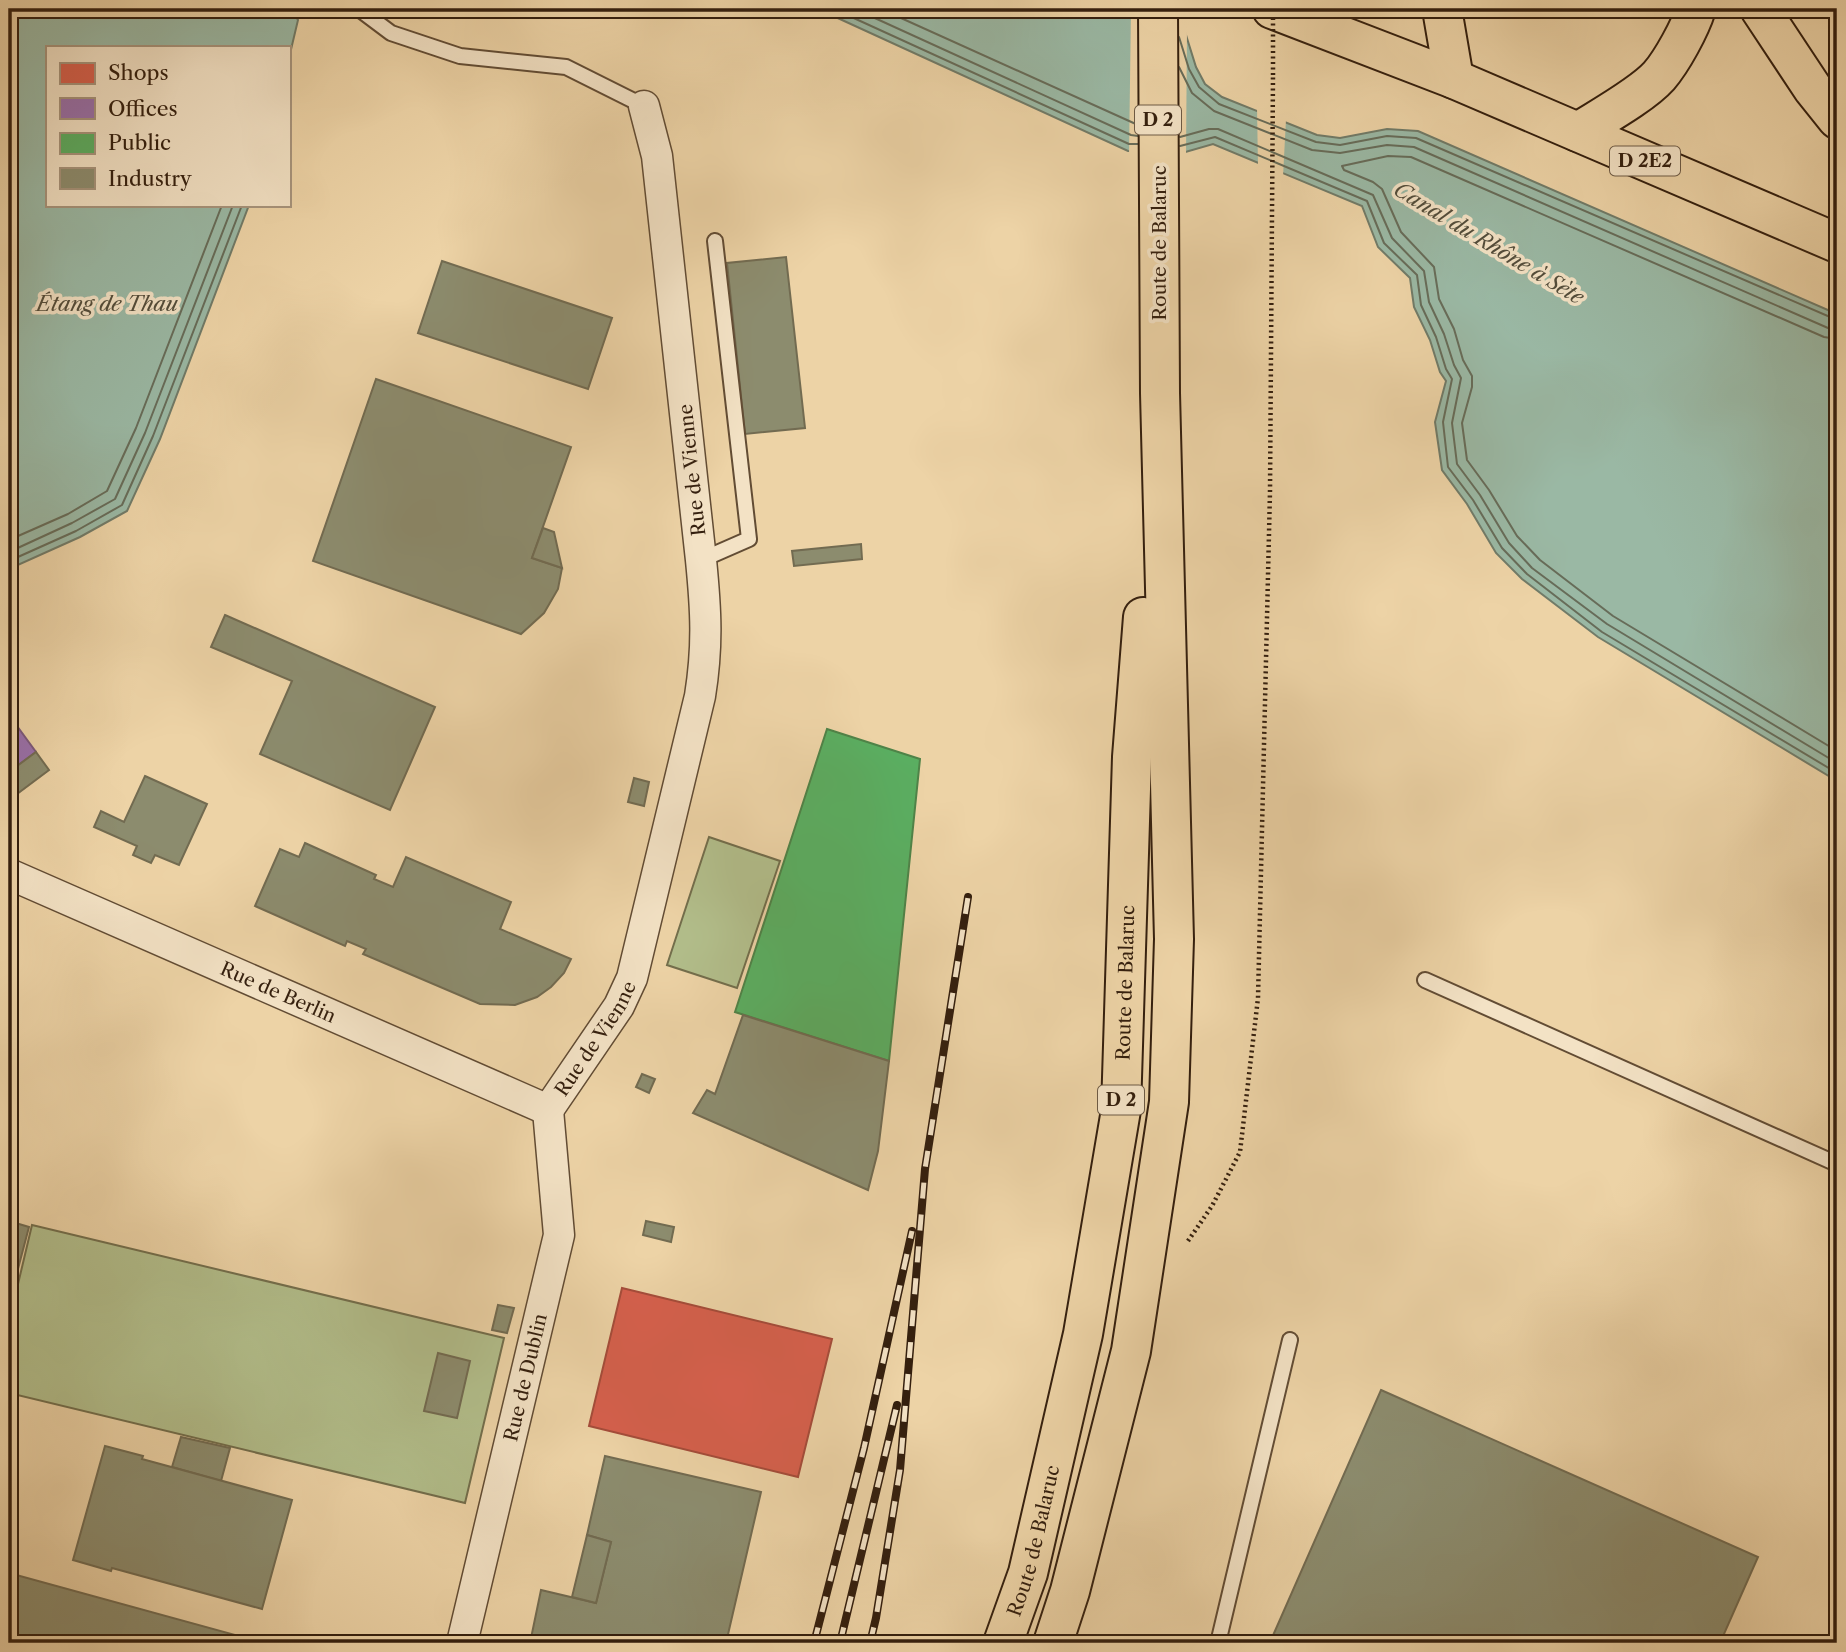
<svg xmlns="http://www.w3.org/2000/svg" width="1846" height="1652" viewBox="0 0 1846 1652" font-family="'Libre Caslon Text',serif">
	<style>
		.green { fill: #b2be8b; stroke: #736e4c; stroke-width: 2 }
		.water { fill: #9ab8a4; stroke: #717b68; stroke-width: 2 }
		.pier { fill: #edd3a6 }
		.shops { fill: #d6604d; stroke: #a54c3a; stroke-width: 2 }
		.offices { fill: #9970ab; stroke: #7b587c; stroke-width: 2 }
		.public { fill: #5aae61; stroke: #4f8348; stroke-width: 2 }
		.industry { fill: #8c8c6e; stroke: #726b51; stroke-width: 2 }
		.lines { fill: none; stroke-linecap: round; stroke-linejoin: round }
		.shore { stroke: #676c59; stroke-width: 2 }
		.lane-casing { stroke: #624c34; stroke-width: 18 }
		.street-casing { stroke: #624c34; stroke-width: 33 }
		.primary-casing { stroke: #341f0e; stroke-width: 42 }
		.path { stroke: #341f0e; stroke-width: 4.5; stroke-dasharray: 2 3.5; stroke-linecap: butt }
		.lane { stroke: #f3e2c5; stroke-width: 14 }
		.street { stroke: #f3e2c5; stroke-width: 30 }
		.primary { stroke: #edd3a6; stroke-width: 38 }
		.rail-casing { stroke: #341f0e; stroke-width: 8 }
		.rail { stroke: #f3e2c5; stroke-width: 5; stroke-dasharray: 16; stroke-linecap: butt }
		.path-bridge { stroke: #341f0e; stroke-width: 4.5; stroke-dasharray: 2 3.5; stroke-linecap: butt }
		.labels { text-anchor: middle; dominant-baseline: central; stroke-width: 7; stroke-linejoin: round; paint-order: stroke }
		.shield { fill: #f3e2c5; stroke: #6d5a45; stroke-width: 2 }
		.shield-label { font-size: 18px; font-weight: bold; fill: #341f0e }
		.street-label { font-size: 19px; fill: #341f0e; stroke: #f3e2c5 }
		.water-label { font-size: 21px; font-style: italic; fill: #534d3b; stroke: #f3e2c5 }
	</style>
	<rect width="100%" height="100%" fill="#edd3a6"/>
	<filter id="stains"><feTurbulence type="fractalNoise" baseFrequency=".00286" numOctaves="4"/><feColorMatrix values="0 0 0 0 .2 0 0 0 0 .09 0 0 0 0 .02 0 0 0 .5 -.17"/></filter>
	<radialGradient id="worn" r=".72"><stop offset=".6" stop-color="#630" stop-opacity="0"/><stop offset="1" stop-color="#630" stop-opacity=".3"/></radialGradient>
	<g class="green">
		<path d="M709,837L780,861L737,988L667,965Z"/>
		<path d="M32,1225L504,1338L465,1503L9,1393V1322Z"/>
	</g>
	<g class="water">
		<path d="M9,9H291L298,20L289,58V47H47V205H249L160,439L127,511L80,537L9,569Z"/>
		<path d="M818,9H1157L1181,19L1196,67L1205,84L1222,97L1317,135L1340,138L1387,129L1418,131L1837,314V781L1598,637L1522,579L1496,553L1467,504L1442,470L1435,422L1446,381L1440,372L1430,340L1414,307L1410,278L1378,247L1362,206L1213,144L1182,153L1128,151Z"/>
	</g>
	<g class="pier">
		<path d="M1131,9H1166L1184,18L1187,28L1186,155H1129Z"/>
		<path d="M1257,107L1286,119L1283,177L1258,166Z"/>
	</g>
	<path class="shops" d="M622,1288L832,1339L798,1477L589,1426Z"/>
	<path class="offices" d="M9,715L36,752L9,772Z"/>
	<path class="public" d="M827,729L920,759L889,1061L735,1012Z"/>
	<g class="industry">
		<path d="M786,257L805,428L745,434L727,263Z"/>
		<path d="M442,261L612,318L588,389L418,333Z"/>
		<path d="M376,379L571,447L532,558L562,568L558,589L544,613L521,634L313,561Z"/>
		<path d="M543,528L554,532L562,568L532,558Z"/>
		<path d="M861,544L862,559L794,566L792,551Z"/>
		<path d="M225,615L435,707L390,810L260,754L292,681L211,647Z"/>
		<path d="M36,752L49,770L9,800V772Z"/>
		<path d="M145,776L207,804L179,865L155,855L151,863L133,855L137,846L94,827L101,811L124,822Z"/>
		<path d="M634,778L649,782L644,806L628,802Z"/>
		<path d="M305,843L376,875L374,879L393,887L406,857L511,902L500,929L571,959L564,973L551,987L537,997L515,1005L480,1004L363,954L366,949L347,941L345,946L255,906L280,849L299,857Z"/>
		<path d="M743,1015L889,1061L878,1151L868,1190L693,1113L707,1090L715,1094Z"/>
		<path d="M642,1074L655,1079L649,1093L636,1087Z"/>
		<path d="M9,1221L29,1227L9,1303Z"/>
		<path d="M646,1221L674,1227L671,1242L643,1235Z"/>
		<path d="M498,1305L514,1308L507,1333L492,1330Z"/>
		<path d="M438,1353L470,1361L457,1418L424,1411Z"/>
		<path d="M1381,1390L1758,1557L1720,1643H1279L1271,1640Z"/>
		<path d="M181,1437L230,1448L221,1481L172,1467Z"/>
		<path d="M105,1446L143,1456L142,1459L292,1500L262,1609L112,1568L111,1571L73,1560Z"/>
		<path d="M605,1456L761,1492L726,1643H530L541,1590L596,1603L611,1542L587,1535Z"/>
		<path d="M587,1535L611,1542L596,1603L572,1597Z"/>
		<path d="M9,1573L264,1643H9Z"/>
	</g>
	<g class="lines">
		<g class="shore">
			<path d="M834,9L1129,144H1138"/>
			<path d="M855,9L1131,135L1138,136"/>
			<path d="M881,9L1138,125"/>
			<path d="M1179,37L1189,69L1199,87L1219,104L1316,142L1340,145L1387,136L1416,138L1837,320"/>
			<path d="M1179,67L1192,93L1214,111L1312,150L1340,153L1387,145L1414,147L1828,328L1837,329"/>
			<path d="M1180,137L1209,129H1218L1373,195L1392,238L1424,271L1429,302L1444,334L1454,365L1461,378L1452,423L1457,464L1480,495L1509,543L1532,568L1607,624L1837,763"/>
			<path d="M1180,146L1215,137L1367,201L1384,243L1417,275L1421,305L1436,337L1446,369L1452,379L1443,422L1448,467L1473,500L1502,548L1527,574L1602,632L1837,773"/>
			<path d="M1837,339L1824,337L1411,157L1388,156L1342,166L1344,170L1373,182L1382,189L1401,232L1434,267L1439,299L1454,329L1463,360L1472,376V387L1462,423L1467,460L1489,490L1517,536L1540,560L1613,616L1837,751"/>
			<path d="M9,540L68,514L107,491L136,428L222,205"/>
			<path d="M9,552L72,523L115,499L145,433L233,205"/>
			<path d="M9,561L76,531L122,505L153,436L242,205"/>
		</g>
		<g class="lane-casing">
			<g id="lane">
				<path d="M359,9L391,33L460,56L566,67L644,106"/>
				<path d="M701,560L749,539L715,241"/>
				<path d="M1425,980L1837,1164"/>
				<path d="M1218,1643L1290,1340"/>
			</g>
		</g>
		<g class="street-casing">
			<g id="street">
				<path id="s1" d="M9,874L548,1110"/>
				<path id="s2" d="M548,1110L619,1006L632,978L700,696C708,646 706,610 701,560L657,156L644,106"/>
				<path id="s3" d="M462,1643L559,1235L548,1110"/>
			</g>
		</g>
		<g class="primary-casing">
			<g id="primary">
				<path d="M1272,9L1454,79L1837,243"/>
				<path d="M1442,9L1454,79"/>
				<path d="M1760,9L1813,89L1837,119"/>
				<path d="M1578,132C1600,118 1642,95 1659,76C1672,61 1690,28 1696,9"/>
				<path id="s4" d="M1003,1643L1028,1573L1083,1334L1121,1110L1132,757L1143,617"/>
				<path d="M1053,1643L1070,1591L1131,1351L1169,1102L1174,939L1160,393L1158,9"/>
			</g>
		</g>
		<path class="path" d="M1188,1241L1212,1206L1240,1152L1258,998L1270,491L1273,75"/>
		<use href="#lane" class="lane"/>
		<use href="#street" class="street"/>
		<use href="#primary" class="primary"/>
		<g class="rail-casing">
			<g id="rail">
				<path d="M814,1643L864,1448L912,1231"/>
				<path d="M840,1643L897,1405"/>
				<path d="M870,1643L876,1618L900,1470L925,1169L968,897"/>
			</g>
		</g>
		<use href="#rail" class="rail"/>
		<path class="path-bridge" d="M1273,75V9"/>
	</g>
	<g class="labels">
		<g class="shield">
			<rect x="1135" y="105.5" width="46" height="29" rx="5"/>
			<rect x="1610" y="146.5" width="70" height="29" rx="5"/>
			<rect x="1098" y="1085.5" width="46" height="29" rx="5"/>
		</g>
		<g class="shield-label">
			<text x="1158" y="120">D 2</text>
			<text x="1645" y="161">D 2E2</text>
			<text x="1121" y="1100">D 2</text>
		</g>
		<g class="street-label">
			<text transform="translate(1159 243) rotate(-90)">Route de Balaruc</text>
			<text transform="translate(692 470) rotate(-96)">Rue de Vienne</text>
			<text stroke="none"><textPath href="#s4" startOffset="674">Route de Balaruc</textPath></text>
			<text stroke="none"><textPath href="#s1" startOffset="294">Rue de Berlin</textPath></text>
			<text stroke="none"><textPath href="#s2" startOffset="86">Rue de Vienne</textPath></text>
			<text stroke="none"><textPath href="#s3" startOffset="273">Rue de Dublin</textPath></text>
			<text stroke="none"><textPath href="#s4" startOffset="107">Route de Balaruc</textPath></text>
		</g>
		<g class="water-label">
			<text transform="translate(1489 243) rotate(31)">Canal du Rhône à Sète</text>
			<text x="107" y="303">Étang de Thau</text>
		</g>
	</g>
	<rect width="1846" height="1652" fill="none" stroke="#edd3a6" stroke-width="35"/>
	<rect x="10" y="10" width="1825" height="1631" fill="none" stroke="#341f0e" stroke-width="3.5"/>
	<rect x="18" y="18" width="1811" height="1617" fill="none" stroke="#341f0e" stroke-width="2"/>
	<rect x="46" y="46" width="245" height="161" fill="#f3e2c5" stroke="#a7947c" stroke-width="2"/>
	<rect x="60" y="63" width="35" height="21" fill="#d6604d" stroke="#a7947c" stroke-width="2"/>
	<text x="108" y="80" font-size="21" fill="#341f0e">Shops</text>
	<rect x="60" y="98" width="35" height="21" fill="#9970ab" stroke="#a7947c" stroke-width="2"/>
	<text x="108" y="116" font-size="21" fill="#341f0e">Offices</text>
	<rect x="60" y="133" width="35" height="21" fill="#5aae61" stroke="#a7947c" stroke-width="2"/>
	<text x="108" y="150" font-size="21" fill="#341f0e">Public</text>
	<rect x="60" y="168" width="35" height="21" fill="#8c8c6e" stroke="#a7947c" stroke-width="2"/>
	<text x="108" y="186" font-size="21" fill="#341f0e">Industry</text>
	<rect width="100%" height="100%" filter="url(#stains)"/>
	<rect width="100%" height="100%" fill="url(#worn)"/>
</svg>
